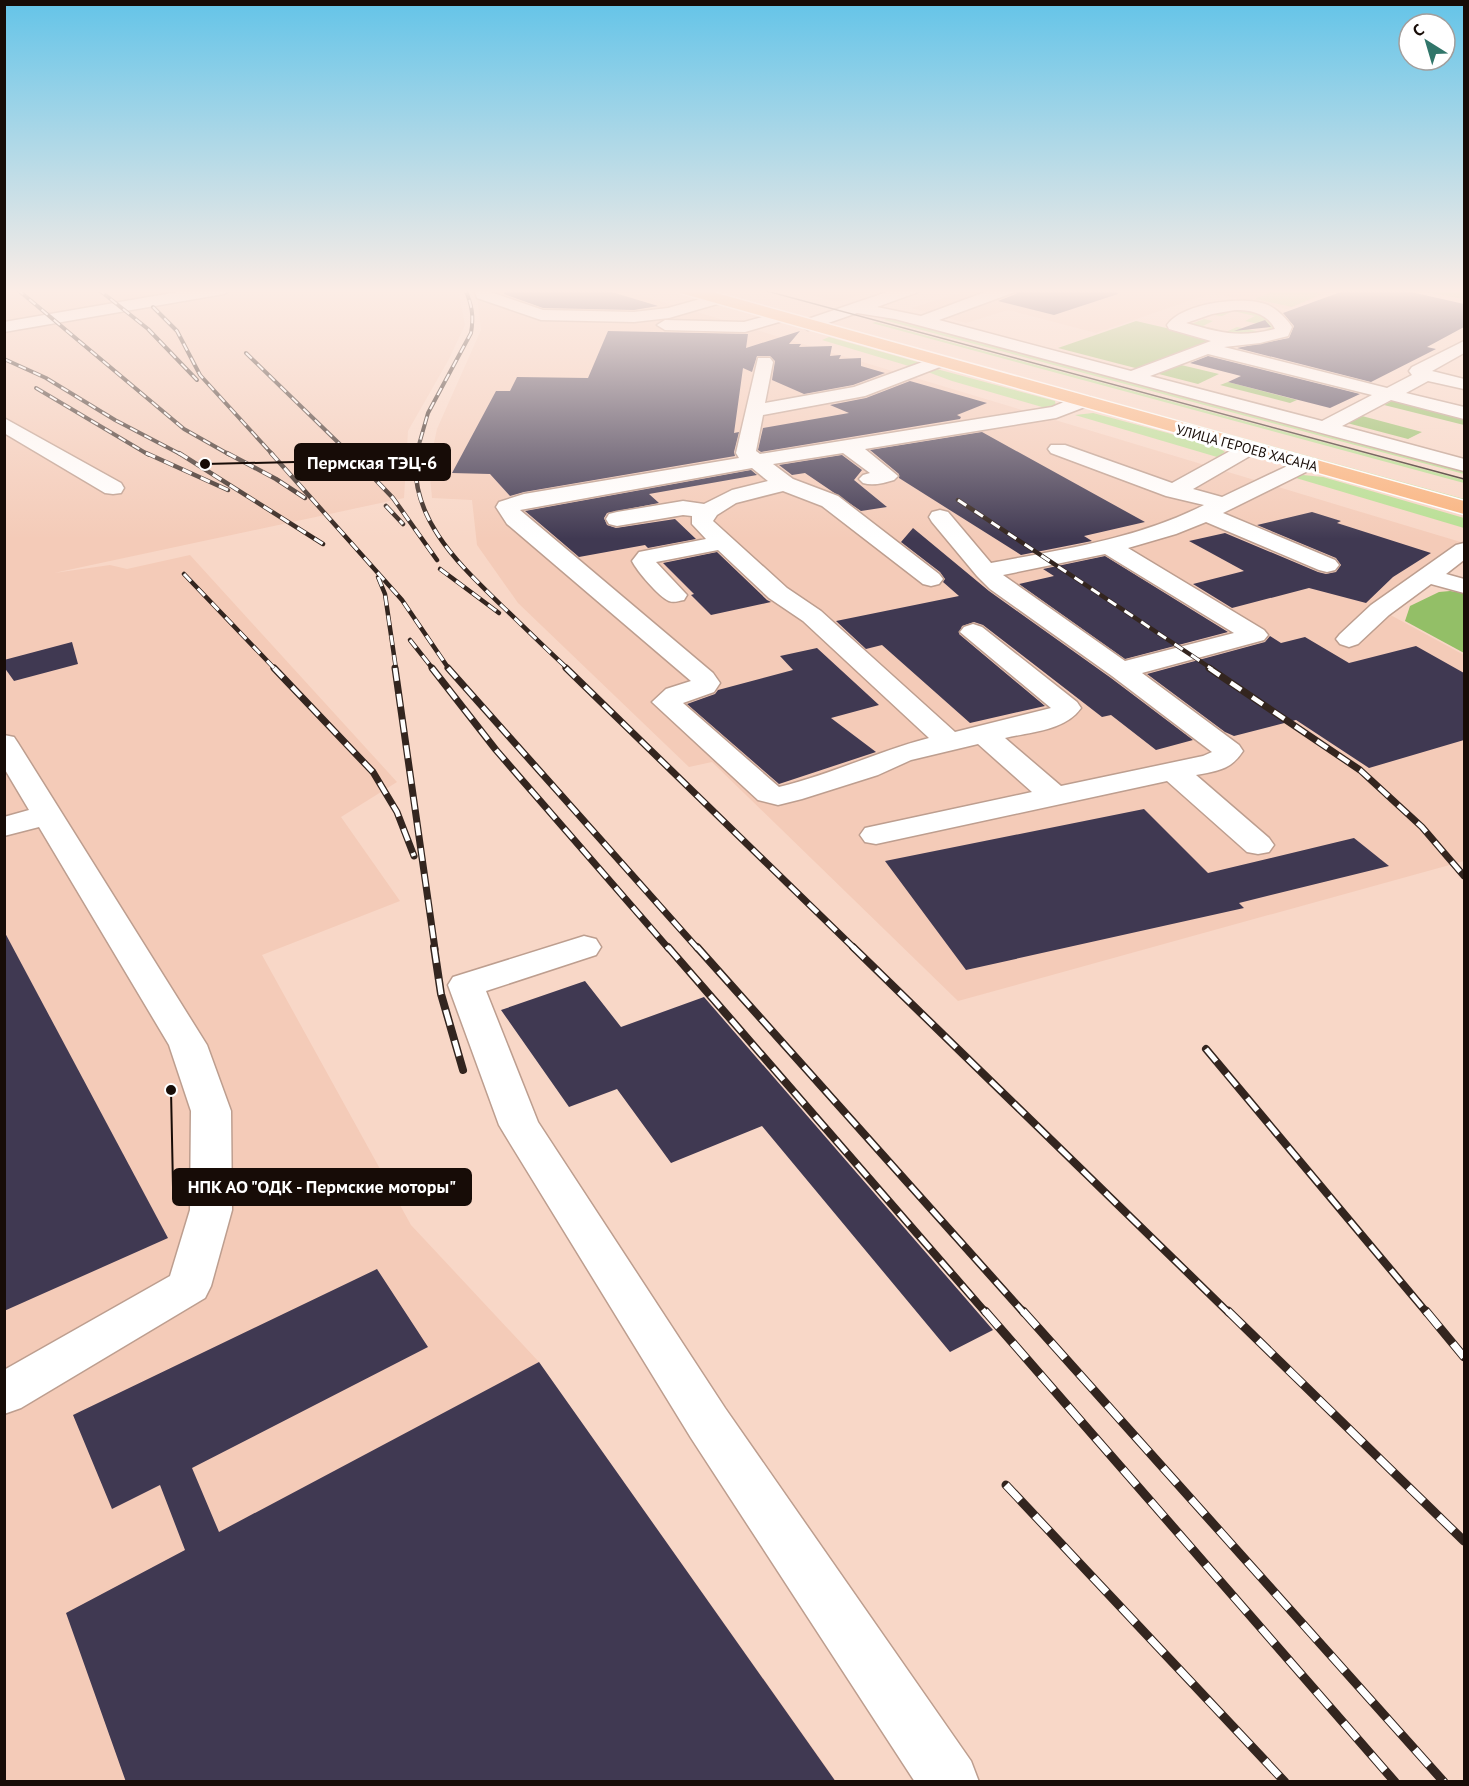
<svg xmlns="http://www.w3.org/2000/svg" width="1469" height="1786" viewBox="0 0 1469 1786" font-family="'PT Sans',sans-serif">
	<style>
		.built { fill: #f4cbb8 }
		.green { fill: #b6df92 }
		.forest { fill: #93bf67 }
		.building { fill: #403952 }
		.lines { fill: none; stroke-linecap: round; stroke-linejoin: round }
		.minor-casing { stroke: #bd9e8f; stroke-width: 3 }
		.major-casing { stroke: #fff; stroke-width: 3 }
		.minor { fill: #fff; fill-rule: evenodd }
		.major { fill: #f9b37e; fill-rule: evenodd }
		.tram { stroke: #33251f; stroke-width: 1.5 }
		.rail-far4-casing { stroke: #33251f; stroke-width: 4 }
		.rail-far3-casing { stroke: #33251f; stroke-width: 4.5 }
		.rail-far2-casing { stroke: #33251f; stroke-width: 7 }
		.rail-far1-casing { stroke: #33251f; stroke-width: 8 }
		.rail-casing { stroke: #33251f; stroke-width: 9 }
		.rail-far4 { stroke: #fff; stroke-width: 2; stroke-dasharray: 8; stroke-linecap: butt }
		.rail-far3 { stroke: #fff; stroke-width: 3; stroke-dasharray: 10; stroke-linecap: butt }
		.rail-far2 { stroke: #fff; stroke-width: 4.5; stroke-dasharray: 13; stroke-linecap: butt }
		.rail-far1 { stroke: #fff; stroke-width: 5; stroke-dasharray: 16; stroke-linecap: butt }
		.rail { stroke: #fff; stroke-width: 7; stroke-dasharray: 21; stroke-linecap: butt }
		.labels { text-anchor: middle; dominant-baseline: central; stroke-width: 6; stroke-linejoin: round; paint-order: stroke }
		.far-street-label { font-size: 14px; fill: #170c07; stroke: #fff }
		.leader { fill: none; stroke: #170c07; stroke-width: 2 }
		.callout-dot { fill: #170c07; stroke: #fff; stroke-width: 2 }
		.callout { fill: #170c07; stroke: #170c07; stroke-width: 2 }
		.callout-label { font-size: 18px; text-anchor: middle; font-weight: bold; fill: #fff }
	</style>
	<rect width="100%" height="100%" fill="#f8d7c7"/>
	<g class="built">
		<path d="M5,289H456L459,293L465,325L449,359L408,431L404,498L54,573L110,565L127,569L190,555L397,782L341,817L400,901L262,955L411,1225L539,1362L836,1781L5,1782Z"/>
		<path d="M473,289H620L1464,543V556L1385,612L1464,655V861L958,1001L712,762L689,767L518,603L477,545L472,500L432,498L429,466L437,429L481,330L477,295Z"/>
		<path d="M788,289H879L837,302Z"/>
		<path d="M973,289H1339L1287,309L1212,293L1096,333L1008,310L966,323L911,308Z"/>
	</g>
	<g class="green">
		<path d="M1278,289H1302L1322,294L1292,307L1255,299Z"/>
		<path d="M1408,289H1464V299Z"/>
		<path d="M1234,306L1262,312L1277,327L1275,330L1232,336L1183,327L1204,319L1213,321L1203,326L1226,332L1237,327L1261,332L1271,327L1245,321L1255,316L1233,311L1222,316L1214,315Z"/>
		<path d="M891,317L1464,469V474L884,320Z"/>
		<path d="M876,322L1464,480V483L872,323Z"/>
		<path d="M852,330L1464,499V501L850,331Z"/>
		<path d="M829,337L921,363L912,367L822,340Z"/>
		<path d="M933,368L1055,401L1056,406L1049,409L952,381L925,371Z"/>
		<path d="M1093,413L1216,446L1225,452L1217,457L1075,415Z"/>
		<path d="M1303,475L1323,477L1464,518V528L1296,478Z"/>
	</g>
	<g class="forest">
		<path d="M1136,321L1218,340L1143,370L1058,348Z"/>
		<path d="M1177,364L1219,374L1198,384L1155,373Z"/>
		<path d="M1228,382L1297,400L1290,403L1220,385Z"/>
		<path d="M1398,398L1464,415V425L1384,405Z"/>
		<path d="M1362,416L1422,432L1408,439L1347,423Z"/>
		<path d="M1450,591L1464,593V653L1405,621L1410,606L1439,592Z"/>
	</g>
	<g class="building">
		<path d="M504,289H602L658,306L634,310L543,308L504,294Z"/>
		<path d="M1019,289H1117L1118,294L1054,315L998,301L1016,294Z"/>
		<path d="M1349,289H1398L1464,304V327L1427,347L1436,349L1371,382L1237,348L1289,338L1294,326L1283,313Z"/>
		<path d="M1265,320L1271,327L1234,331Z"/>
		<path d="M608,331L748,334L746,348L800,331L789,344H801L799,347L832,346L830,356L841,355L839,359L861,358V366L885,373L853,385L804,394L772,380L775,361L770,356H757L752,372L743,368L734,433L739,432L734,452L735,456L524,492L510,496L490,474L452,473L496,391H510L517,377L588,378Z"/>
		<path d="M1208,356L1360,394L1330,408L1228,382L1241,376L1190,363Z"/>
		<path d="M910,381L987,403L957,415L961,417L960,419L761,452L758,450L763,428L849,413L830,405L866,398Z"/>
		<path d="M982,432L1145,522L1084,536L1092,541L1021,555L899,478V474L870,450Z"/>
		<path d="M842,455L862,470L854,480L887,507L861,511L805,473L792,475L779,465Z"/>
		<path d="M751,470L757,475L649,494L659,503L607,513L604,518L607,525L616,528L675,519L696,539L648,548L645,545L579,557L525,511Z"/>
		<path d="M1312,512L1341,521L1337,523L1431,553L1393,577L1366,603L1309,588L1232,608L1193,584L1244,571L1189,541L1225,533L1318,572L1326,574L1336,572L1341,565L1336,558L1257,525Z"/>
		<path d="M913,528L989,591L1111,678L1193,740L1156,750L1111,715L1102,717L983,625L974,622L962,626L959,634L1045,706L970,723L882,645L866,649L836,621L959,596L943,582L945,579L940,572L901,542Z"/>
		<path d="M717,552L767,600L771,602L711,615L691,595L694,594L663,563Z"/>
		<path d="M1105,556L1228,632L1125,659L1019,584L1054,576L1043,569Z"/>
		<path d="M1270,636L1281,643L1305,637L1349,663L1416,646L1464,673V740L1369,768L1296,720L1234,736L1225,732L1147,674L1265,642Z"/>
		<path d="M72,642L78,664L14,681L4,667V660Z"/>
		<path d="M817,648L879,705L831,718L876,752L779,784L687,704L715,694L718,690L793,670L780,656Z"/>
		<path d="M1144,809L1208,873L1354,838L1389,866L1239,903L1244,908L966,970L885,861Z"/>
		<path d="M4,931L168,1238L4,1311Z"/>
		<path d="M585,981L621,1027L704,997L993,1330L950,1352L762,1126L671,1163L617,1089L569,1107L501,1010Z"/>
		<path d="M377,1269L428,1347L192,1468L219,1532L539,1362L836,1782H126L66,1613L185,1550L160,1485L112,1509L73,1415Z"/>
	</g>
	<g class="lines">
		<g class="minor-casing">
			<g id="minor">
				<path d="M195,289H232L224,294L4,332V322Z"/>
				<path d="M474,289H490V292L543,310L634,312L668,308L718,294L726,299L724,302L669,318L634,322L541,320L477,298Z"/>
				<path d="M896,289H920L918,292L877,307L921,316L993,289H1017L1015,292L939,320L1131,371L1211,341L1169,329L1167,325C1182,303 1244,295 1268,305C1278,310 1286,318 1292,327L1288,336L1260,343L1224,347L1387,388L1412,375L1409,371L1412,367L1464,341V353L1432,371L1464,379V389L1428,381L1406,393L1464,407V419L1391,400L1342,426L1464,459V471L895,319L857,313L808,330L800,325L802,321ZM1235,310C1251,310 1267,313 1275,329C1239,338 1221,333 1186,323L1212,314ZM1208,354L1372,395L1322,421L1150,376Z"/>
				<path d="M780,312L788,317L786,320L745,332L665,330L657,325L665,320L744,322Z"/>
				<path d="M939,356L945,357L948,361L945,365L865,396L763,415L756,451L760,454L1052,407L1076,397H1090L1092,401L1090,405L1056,418L865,449L898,476L894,480C884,483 873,486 863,483L859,479L863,475L870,473L843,453L773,464L793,479L838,496L939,574L943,579L939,584L931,586L923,584L822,506L783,491L736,503L717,515L713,521L787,588L821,611L955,732L1051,708L960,632L964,627L973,624L982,627L1077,702L1081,708C1065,731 1030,732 1005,738L1061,786L1203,756L1212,752L1112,676L990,589L977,576L932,522L929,517L932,512L940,510L948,512L991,563C1064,549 1137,539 1204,505L1166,496L1051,453L1048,449L1051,445H1065L1172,483L1241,445H1255L1258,449L1255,453L1193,489L1222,497L1300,460L1307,458L1314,460L1317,464L1314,468L1223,513L1335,560L1339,565L1335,570L1327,572L1319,570L1206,522L1176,534L1128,548L1264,630L1268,635L1264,640L1142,673L1239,745L1243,751C1231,770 1217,771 1196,775L1269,838L1274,845L1269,852L1258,854L1247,852L1167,781L876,844L865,842L860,835L865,828L1032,792L978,744L911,760L878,775L802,799L778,805L758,800L652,702L666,689L691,681L507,524L496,507L499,502L524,494L739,458L736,453L758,358H770L773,362L765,403L854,387ZM752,468L768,481L732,490L704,504L683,501L617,512L609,514L606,519L609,524L617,526L683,515L692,516V524L706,539L639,552L632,561C637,571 659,597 669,601C674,603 678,601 684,600L687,595L656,562L718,550L769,598L803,621L929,738C878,751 830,775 779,787L683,703L714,692L720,683L713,673L520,510ZM1105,554L1234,633L1125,661L1003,575Z"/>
				<path d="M4,418L121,483L124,488L121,493L113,494L105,493L4,433Z"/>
				<path d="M1464,543V560L1446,574L1464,579V593L1431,584L1389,615L1358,644L1349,647L1340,644L1336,639L1340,634L1371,605L1456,545Z"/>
				<path d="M4,735L14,737L18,743L207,1045L231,1111L232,1210L211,1286L205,1298L21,1408L4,1414V1370L170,1276L190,1210L191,1111L169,1045L39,827L4,836V817L29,810L4,768Z"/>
				<path d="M584,936L596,939L601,947L596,955L486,991L538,1122L725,1408L971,1761L979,1782H915L691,1438L505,1135L499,1125L448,985L453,977Z"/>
			</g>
		</g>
		<g class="major-casing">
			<path id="major" d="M675,289H702L1464,501V514L677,292Z"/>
		</g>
		<use href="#minor" class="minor"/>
		<use href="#major" class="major"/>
		<path class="tram" d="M759,289L1464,479"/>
		<g class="rail-far4-casing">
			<g id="rail-far4">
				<path d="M17,289L184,429L230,455"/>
				<path d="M98,289L148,329L197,380"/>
				<path d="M153,307L177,331L200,375L273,455"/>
				<path d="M246,353L351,455"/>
				<path d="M4,359L46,378L115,420L182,455"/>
				<path d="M36,388L149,455"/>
				<path d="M416,455L428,413L471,333C474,316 472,305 465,289"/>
			</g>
		</g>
		<g class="rail-far3-casing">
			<g id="rail-far3">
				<path d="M146,453L228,490"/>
				<path d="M179,453L323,544"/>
				<path d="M227,453L276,479L305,498"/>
				<path d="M271,453L402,600L449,669"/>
				<path d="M350,453L393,498L437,560"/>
				<path d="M416,453C409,518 458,563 501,605C523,626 545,648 568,669"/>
				<path d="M958,500L1212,669"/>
				<path d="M386,506L403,524"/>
				<path d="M440,569L499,613"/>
				<path d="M184,574L275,669"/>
				<path d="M378,577L385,594L396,669"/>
				<path d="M410,640L433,669"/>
			</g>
		</g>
		<g class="rail-far2-casing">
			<g id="rail-far2">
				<path d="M274,668L373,772L397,812L414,856"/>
				<path d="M395,668L435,949"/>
				<path d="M432,668L496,750L669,949"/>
				<path d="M448,668L698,949"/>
				<path d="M566,668L855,949"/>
				<path d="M1209,668L1360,770L1422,827L1464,876"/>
			</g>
		</g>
		<g class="rail-far1-casing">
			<g id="rail-far1">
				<path d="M434,947L441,994L463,1070"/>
				<path d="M668,947L986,1313"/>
				<path d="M697,947L1024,1313"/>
				<path d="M853,947L1229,1313"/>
				<path d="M1206,1049L1427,1313"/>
			</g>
		</g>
		<g class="rail-casing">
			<g id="rail">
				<path d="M985,1311L1395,1782"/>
				<path d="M1023,1311L1444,1782"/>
				<path d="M1228,1311L1464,1541"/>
				<path d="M1426,1311L1464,1357"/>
				<path d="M1006,1485L1285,1782"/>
			</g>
		</g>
		<use href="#rail-far4" class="rail-far4"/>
		<use href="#rail-far3" class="rail-far3"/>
		<use href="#rail-far2" class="rail-far2"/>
		<use href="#rail-far1" class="rail-far1"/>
		<use href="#rail" class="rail"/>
	</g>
	<linearGradient id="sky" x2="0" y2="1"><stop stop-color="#64c4e8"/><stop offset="0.54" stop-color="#fcede6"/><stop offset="1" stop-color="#fcede6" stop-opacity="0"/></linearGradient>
	<rect width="1469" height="539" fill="url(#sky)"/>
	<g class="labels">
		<g class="far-street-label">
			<text transform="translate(1247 448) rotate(15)">УЛИЦА ГЕРОЕВ ХАСАНА</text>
		</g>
	</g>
	<path class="leader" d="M205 464L295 462M171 1090L173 1187"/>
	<g class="callout-dot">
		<circle cx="205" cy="464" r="6"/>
		<circle cx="171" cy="1090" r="6"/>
	</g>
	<g class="callout">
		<rect x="295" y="444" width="155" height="36" rx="6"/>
		<rect x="173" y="1169" width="298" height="36" rx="6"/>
	</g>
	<g class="callout-label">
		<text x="372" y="469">Пермская ТЭЦ-6</text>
		<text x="322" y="1193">НПК АО "ОДК - Пермские моторы"</text>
	</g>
	<rect width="1469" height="1786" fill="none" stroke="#170c07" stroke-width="12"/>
	<g transform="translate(1427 42) rotate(323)"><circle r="28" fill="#ffffff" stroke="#a29e9c" stroke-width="1.5"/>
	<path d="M0-4.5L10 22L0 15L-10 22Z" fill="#31766a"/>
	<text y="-9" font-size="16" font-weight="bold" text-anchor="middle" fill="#170c07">С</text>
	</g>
</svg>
